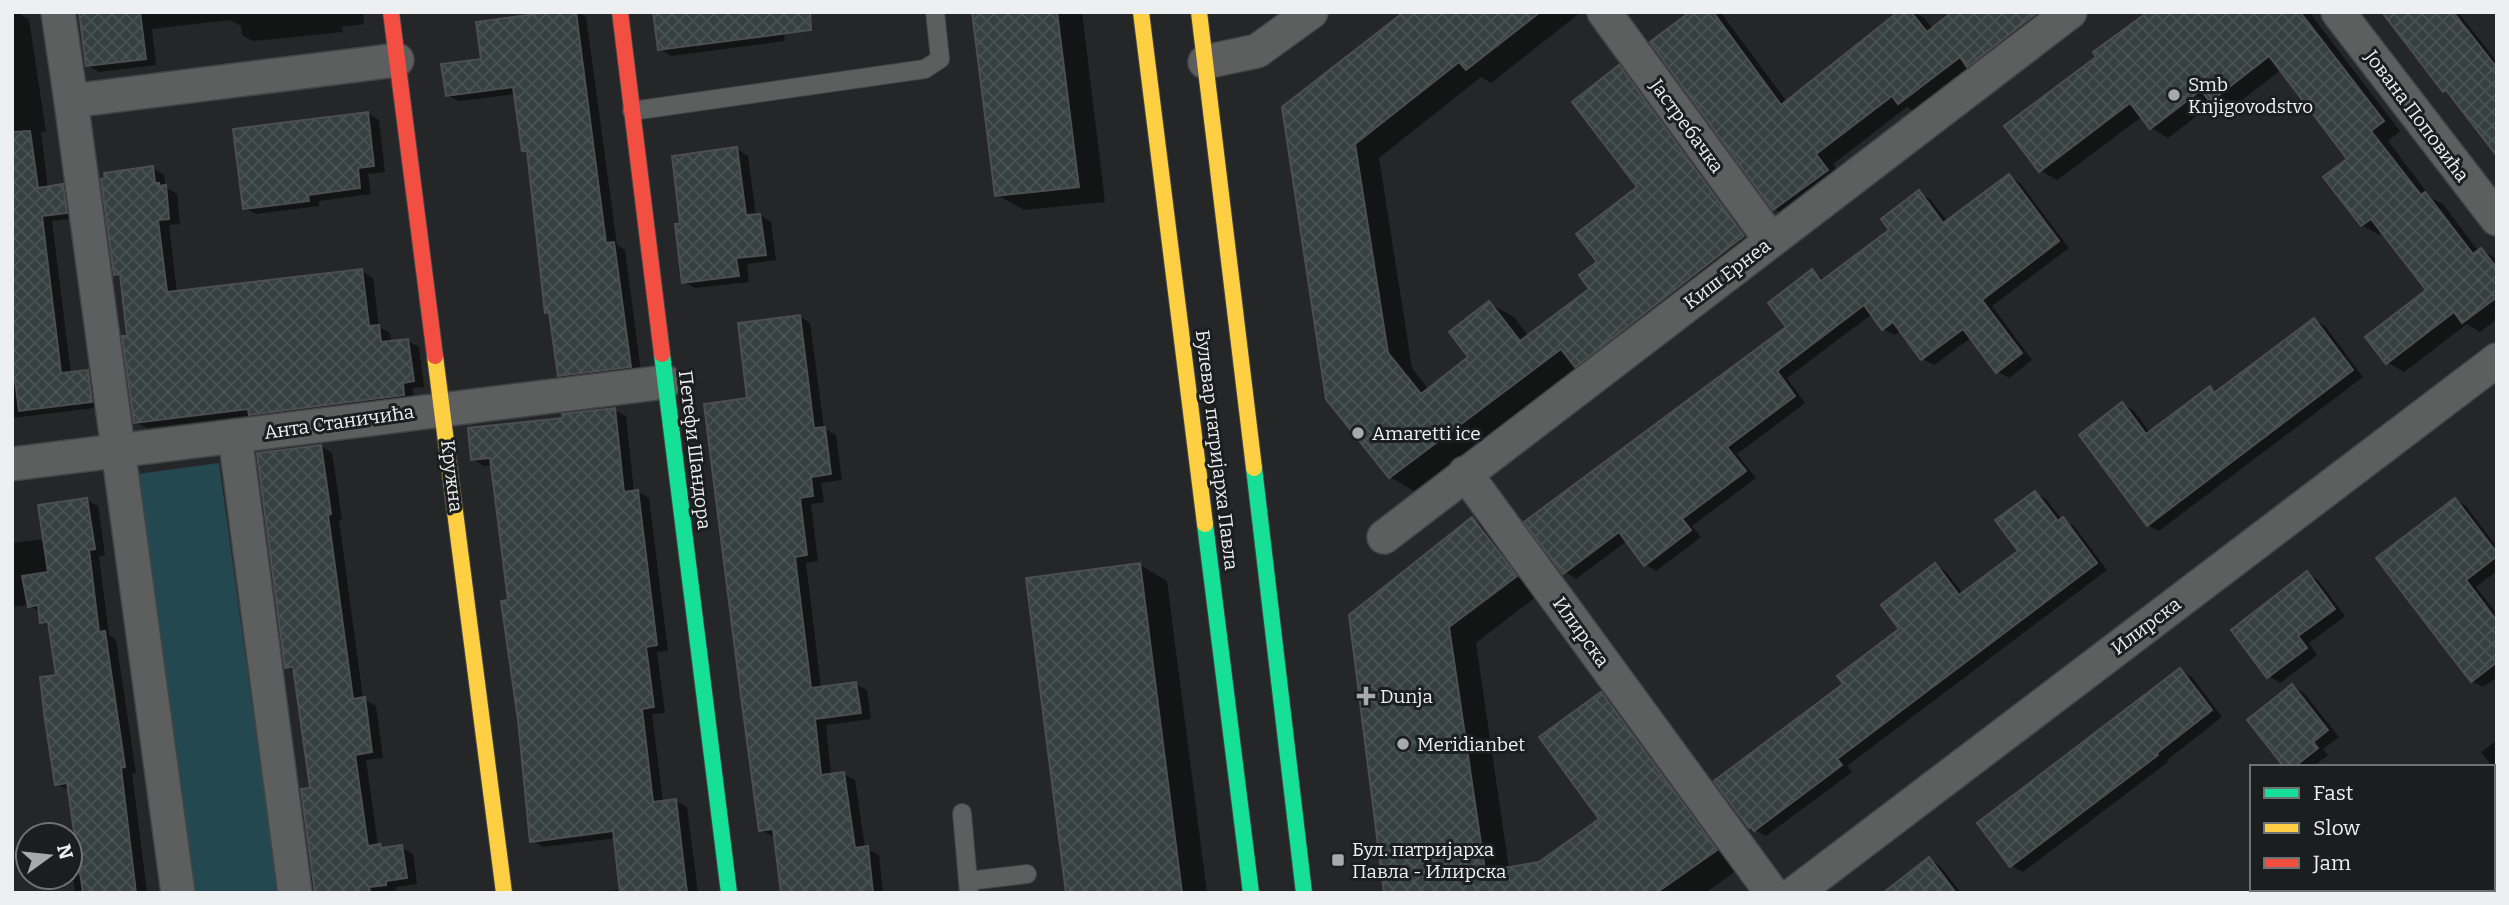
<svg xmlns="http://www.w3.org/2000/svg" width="2509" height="905" viewBox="0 0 2509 905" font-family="Bitter,serif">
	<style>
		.grass { fill: #24484f }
		.shadow { fill: #0007 }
		.building { fill: url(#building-cross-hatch); stroke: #4d4e4f; stroke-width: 2 }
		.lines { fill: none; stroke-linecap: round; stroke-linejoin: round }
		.lane-casing { stroke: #434445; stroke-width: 20 }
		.street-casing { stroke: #434445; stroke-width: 36 }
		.fast-casing { stroke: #434445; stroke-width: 18 }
		.slow-casing { stroke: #434445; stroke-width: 18 }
		.jam-casing { stroke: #434445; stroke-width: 18 }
		.lane { stroke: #5d5e5e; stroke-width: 18 }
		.street { stroke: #5d5e5e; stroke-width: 33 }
		.fast { stroke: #16e098; stroke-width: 16 }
		.slow { stroke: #ffcf43; stroke-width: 16 }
		.jam { stroke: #f24e42; stroke-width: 16 }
		.poi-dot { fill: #a7a9aa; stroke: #1a1e1e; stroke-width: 2.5 }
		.labels { text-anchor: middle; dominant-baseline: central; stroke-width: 6; stroke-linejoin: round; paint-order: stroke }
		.poi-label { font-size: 19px; fill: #edeff0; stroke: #1a1e1e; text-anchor: start }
		.street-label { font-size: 19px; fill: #edeff0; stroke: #1a1e1e }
	</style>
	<defs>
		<pattern id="building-cross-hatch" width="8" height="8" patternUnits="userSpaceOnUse" patternTransform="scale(1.75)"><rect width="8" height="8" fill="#364040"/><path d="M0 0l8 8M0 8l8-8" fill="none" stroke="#4a5353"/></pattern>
	</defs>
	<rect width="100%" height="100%" fill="#252627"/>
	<path class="grass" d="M219,463L278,893H193L137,474Z"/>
	<g class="shadow">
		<path d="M12,12H21V15L29,19L46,132H41L48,188L62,186L74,193L77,218L52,221L71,374L88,372L99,378L103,407L12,418Z"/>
		<path d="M81,12H363L364,24L342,27L343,32L253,41L242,35L241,26L230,20L152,29L156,65L99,72L88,65Z"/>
		<path d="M563,12H578L586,17L617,245L625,250L641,372L570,382L559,375L551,314L546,312L529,153L523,150L516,94L459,101L447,95L483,60Z"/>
		<path d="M781,12L785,41L671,56L660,49Z"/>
		<path d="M975,12H1082L1105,202L1024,210L997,195Z"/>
		<path d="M1422,12H1581L1491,83L1481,77L1379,158L1412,368L1429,390L1471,357L1489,303L1514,317L1529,337L1592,289L1640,188L1619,68L1644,82L1767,250L1600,379L1578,367L1414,491L1390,477L1284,108Z"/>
		<path d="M1693,12L1722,14L1787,102L1901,12H1914L1924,18L1933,29L1955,12H2068L1917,113L1907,107L1833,164L1845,180L1792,219L1774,209L1652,42Z"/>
		<path d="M2151,12H2309L2400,131L2388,141L2431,198L2443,204L2479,252L2481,250L2497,259V319L2480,332L2467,324L2404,372L2387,362L2428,291L2383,232L2379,235L2362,225L2350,159L2282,69L2228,111L2214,103L2168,138L2151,128L2143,116L2057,180L2040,170L2099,58Z"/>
		<path d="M2382,12H2458L2497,62V154L2451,94L2445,91Z"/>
		<path d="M367,113L379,120L385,172L368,174L371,194L319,201V206L256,214L245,208Z"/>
		<path d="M737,149L748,156L756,216L760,215L771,222L776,260L747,264L749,282L695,288L684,282L682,225Z"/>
		<path d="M153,168L164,175L166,187L177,194L180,224L169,225L177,293L361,271L373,278L379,327L390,333L391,343L408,341L419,347L424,387L413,388L414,401L262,420L253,415L147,428L136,422L122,278L116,274Z"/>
		<path d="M2009,176L2020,183L2069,248L1992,306L2032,360L2009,378L1997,371L1972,337L1934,365L1923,359L1901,330L1895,335L1883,329L1872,314L1787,378L1805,403L1737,454L1756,478L1692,526L1701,537L1656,571L1645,564L1627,541L1576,579L1565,572L1788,328L1812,271L1825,280L1892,230L1919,193L1930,199L1948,222Z"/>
		<path d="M799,316L810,323L824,428L836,435L842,480L821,483L824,502L811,504L818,561L806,563L821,688L856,684L867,690L871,719L826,725L831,775L843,774L855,780L865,848L879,855L883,893H783L775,836H772L760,830L749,399Z"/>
		<path d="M2314,320L2325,326L2363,377L2159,531L2148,525L2122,404L2134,411L2150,433L2210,389L2217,393Z"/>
		<path d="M614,410L626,416L634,492H638L649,498L668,651L657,652L665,713L652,714L663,802L676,801L687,807L698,893H592L622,889L616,838L543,847L532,840L510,601L493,465L484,466L473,459L565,420Z"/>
		<path d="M321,446L332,453L342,520H339L363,699L376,706L383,758L366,760L378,846L387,849L401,847L413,854L417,884L396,887L397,890L380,893H317L312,789L295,672L286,667Z"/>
		<path d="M2035,493L2046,499L2062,520L2074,526L2107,570L1847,766L1852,772L1766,836L1750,827L1845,685L1902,629L1935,565L1946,572L1963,594L2021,551Z"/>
		<path d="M87,500L98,506L105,555L99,556L109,635L116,640L136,773H132L147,893H75L73,876L82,875L70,790L56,784L58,676L50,627L42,622L40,612L28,605L12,607V543L45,539Z"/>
		<path d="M2455,500L2466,506L2497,547V571L2476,587L2497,614V677L2483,687L2472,681Z"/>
		<path d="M1472,519L1499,535L1542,592L1476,643L1509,869L1540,864L1602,820L1601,694L1628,710L1743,866L1705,893H1386Z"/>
		<path d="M1140,565L1167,581L1207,893H1068Z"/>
		<path d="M2307,574L2318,580L2345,616L2309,643L2317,655L2280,683L2269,676Z"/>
		<path d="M2180,670L2192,677L2222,717L2167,760L2168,762L2023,872L2012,866Z"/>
		<path d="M2293,686L2304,693L2339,737L2323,749L2328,755L2313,767H2286Z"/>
		<path d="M2497,740V773L2481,752Z"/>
		<path d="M2497,787V893H2371L2376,889H2493V790Z"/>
		<path d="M1929,859L1940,866L1961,893H1886Z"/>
	</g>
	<g class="building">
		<path d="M79,12H140L146,59L86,66Z"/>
		<path d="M550,12H576L606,243L614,242L631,367L558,376L549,312L545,313L527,151H522L513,87L446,96L441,64L481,59L476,22Z"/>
		<path d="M653,12H810L811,30L658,50Z"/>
		<path d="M972,12H1057L1079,187L995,196Z"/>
		<path d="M1404,12H1540L1466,70L1459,62L1355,144L1388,353L1421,394L1468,357L1449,332L1489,301L1520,341L1589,289L1579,275L1597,262L1576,234L1637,187L1572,102L1619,65L1744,236L1575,367L1561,349L1389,478L1326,399L1282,107Z"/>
		<path d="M1690,12H1713L1781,105L1898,12H1911L1927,32L1952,12H2038L1967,67L1960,57L1898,104L1892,96L1816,154L1828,170L1773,210L1650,42Z"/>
		<path d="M2148,12H2300L2384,121L2371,131L2421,195L2425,192L2473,254L2481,248L2497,268V297L2462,323L2454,312L2386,364L2365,337L2426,290L2371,219L2361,226L2323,177L2347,159L2269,56L2210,102L2201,90L2150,129L2130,103L2039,172L2004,126L2096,57L2093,52Z"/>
		<path d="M2382,12H2453L2497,68V156L2446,90L2443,92Z"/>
		<path d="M368,112L374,166L358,168L360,188L308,195L309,201L243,209L233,129Z"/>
		<path d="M30,131L38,188L63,184L67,213L42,216L61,373L88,370L92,402L19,411L15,380H12V132Z"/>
		<path d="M737,147L746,215L760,214L766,255L736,258L739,276L682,283L675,224H680L672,156Z"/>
		<path d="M153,166L155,183H159V186L166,185L169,219L158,220L167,292L362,269L369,326L379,325L381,342L408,339L414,381L403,383L404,395L249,415L248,409L134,423L122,336H127L120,274L114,275L101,179L105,178L104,173Z"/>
		<path d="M2009,174L2059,241L1982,300L2022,353L1996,373L1963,329L1921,360L1893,322L1882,330L1864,305L1777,371L1795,396L1727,447L1746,471L1682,519L1691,530L1644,566L1619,532L1563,574L1524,522L1786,327L1768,303L1812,269L1821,281L1889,230L1881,219L1919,190L1943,223Z"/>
		<path d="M800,315L814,428L825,427L831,474L811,477L813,496L800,498L807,555L795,557L811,688L856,682L861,713L815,719L821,775L844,772L855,848L868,846L873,893H781L773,829L759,831L739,681L704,404L747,398L738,323Z"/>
		<path d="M2314,318L2353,370L2147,526L2079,435L2122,402L2146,434L2210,386L2214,393Z"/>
		<path d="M615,408L624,492L638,490L657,645L646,647L654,707L642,709L653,802L676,799L687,893H620L613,831L530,842L518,720L501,601L508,600L490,458L471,460L468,428L563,418L562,414Z"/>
		<path d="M321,445L331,514L328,515L353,699L365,697L372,752L355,755L368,846L380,844L381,848L402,845L407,878L386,881V885L369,887L370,893H315L301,789L310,788L293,667L285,668L257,453Z"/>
		<path d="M2035,491L2058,521L2063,517L2097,563L1837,759L1842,765L1754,831L1751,827L1749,828L1714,781L1843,684L1837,676L1899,629L1881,605L1935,563L1959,595L2018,551L1995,520Z"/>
		<path d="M87,498L95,549L89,550L99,632L105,631L125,767L121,768L136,893H83L67,783L55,785L45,720L40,677L56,675L48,622L40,623L38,605L28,607L22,576L48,572L38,505Z"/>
		<path d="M2455,498L2497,553V556L2466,580L2497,621V662L2471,682L2376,558Z"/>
		<path d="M1472,517L1517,576L1449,627L1485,871L1539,862L1599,819L1539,737L1601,692L1717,850L1656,893H1384L1349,615Z"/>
		<path d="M1140,563L1182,893H1066L1026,578Z"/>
		<path d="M2307,571L2335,609L2298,636L2307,648L2267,678L2231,630Z"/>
		<path d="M2180,668L2212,710L2157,753L2158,755L2010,867L1977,823Z"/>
		<path d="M2292,684L2328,730L2313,742L2318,748L2294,767H2284L2247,720Z"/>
		<path d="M1929,857L1956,893H1883Z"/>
	</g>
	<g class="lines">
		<g class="lane-casing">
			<g id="lane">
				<path d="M632,111L925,69L940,59L935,12"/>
				<path d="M962,813L969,893"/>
				<path d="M968,881L1027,874"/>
			</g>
		</g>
		<g class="street-casing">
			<g id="street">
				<path d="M58,12L71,101L397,60"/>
				<path d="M1604,12L1771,240"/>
				<path d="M2338,12L2497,219"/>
				<path d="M1205,62L1257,51L1311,12"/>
				<path d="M71,101L178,893"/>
				<path d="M235,436L295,893"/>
				<path d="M12,464L665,382"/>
				<path d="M1465,473L1772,893"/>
				<path d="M1384,537L2070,12"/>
				<path d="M1795,893L2497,360"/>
			</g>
		</g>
		<g class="fast-casing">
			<g id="fast">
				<path d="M662,354L729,893"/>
				<path d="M1254,468L1304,893"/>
				<path d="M1205,524L1251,893"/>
			</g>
		</g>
		<g class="slow-casing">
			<g id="slow">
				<path d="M1141,12L1205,524"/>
				<path d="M1199,12L1254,468"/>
				<path d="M435,356L504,893"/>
			</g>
		</g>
		<g class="jam-casing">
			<g id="jam">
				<path d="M391,12L435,356"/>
				<path d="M620,12L662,354"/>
			</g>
		</g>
		<use href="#lane" class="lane"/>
		<use href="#street" class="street"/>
		<use href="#fast" class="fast"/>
		<use href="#slow" class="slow"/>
		<use href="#jam" class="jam"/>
	</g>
	<g class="poi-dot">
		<circle cx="2174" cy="95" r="7"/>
		<circle cx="1358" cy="433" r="7"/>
		<path d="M1362.5 685.5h7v7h7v7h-7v7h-7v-7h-7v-7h7z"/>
		<circle cx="1403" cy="744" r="7"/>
		<rect x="1331" y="853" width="14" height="14" rx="3.5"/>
	</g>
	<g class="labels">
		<g class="poi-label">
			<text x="2188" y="84">Smb<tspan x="2188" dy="22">Knjigovodstvo</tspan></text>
			<text x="1372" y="433">Amaretti ice</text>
			<text x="1380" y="696">Dunja</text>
			<text x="1417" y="744">Meridianbet</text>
			<text x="1352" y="849">Бул. патријарха<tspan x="1352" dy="22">Павла - Илирска</tspan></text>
		</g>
		<g class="street-label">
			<text transform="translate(2417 116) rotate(53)">Јована Поповића</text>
			<text transform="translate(1687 126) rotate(54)">Јастребачка</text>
			<text transform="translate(1727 274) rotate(-37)">Киш Ернеа</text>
			<text transform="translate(339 422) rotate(-8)">Анта Станичића</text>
			<text transform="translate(695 450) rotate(83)">Петефи Шандора</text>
			<text transform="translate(1217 450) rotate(83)">Булевар патријарха Павла</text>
			<text transform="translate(452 476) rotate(83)">Кружна</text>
			<text transform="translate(2146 626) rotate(-37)">Илирска</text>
			<text transform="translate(1581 632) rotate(54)">Илирска</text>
		</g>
	</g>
	<rect width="2509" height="905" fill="none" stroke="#edeff0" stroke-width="28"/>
	<rect x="2250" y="765" width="245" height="126" fill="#1a1e1e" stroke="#6e7272" stroke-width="2"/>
	<rect x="2264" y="788" width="35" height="10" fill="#16e098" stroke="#6e7272" stroke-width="2"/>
	<text x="2313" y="800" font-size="21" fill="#edeff0">Fast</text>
	<rect x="2264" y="823" width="35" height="10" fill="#ffcf43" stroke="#6e7272" stroke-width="2"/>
	<text x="2313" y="835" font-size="21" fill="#edeff0">Slow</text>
	<rect x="2264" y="858" width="35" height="10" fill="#f24e42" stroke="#6e7272" stroke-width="2"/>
	<text x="2313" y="870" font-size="21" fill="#edeff0">Jam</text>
	<g transform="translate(49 856) rotate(75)"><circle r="33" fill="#1a1e1e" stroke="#6e7272" stroke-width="2"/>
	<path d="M0-5L12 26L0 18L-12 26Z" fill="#a7a9aa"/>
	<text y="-10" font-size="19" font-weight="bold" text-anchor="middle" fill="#edeff0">N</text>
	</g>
</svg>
